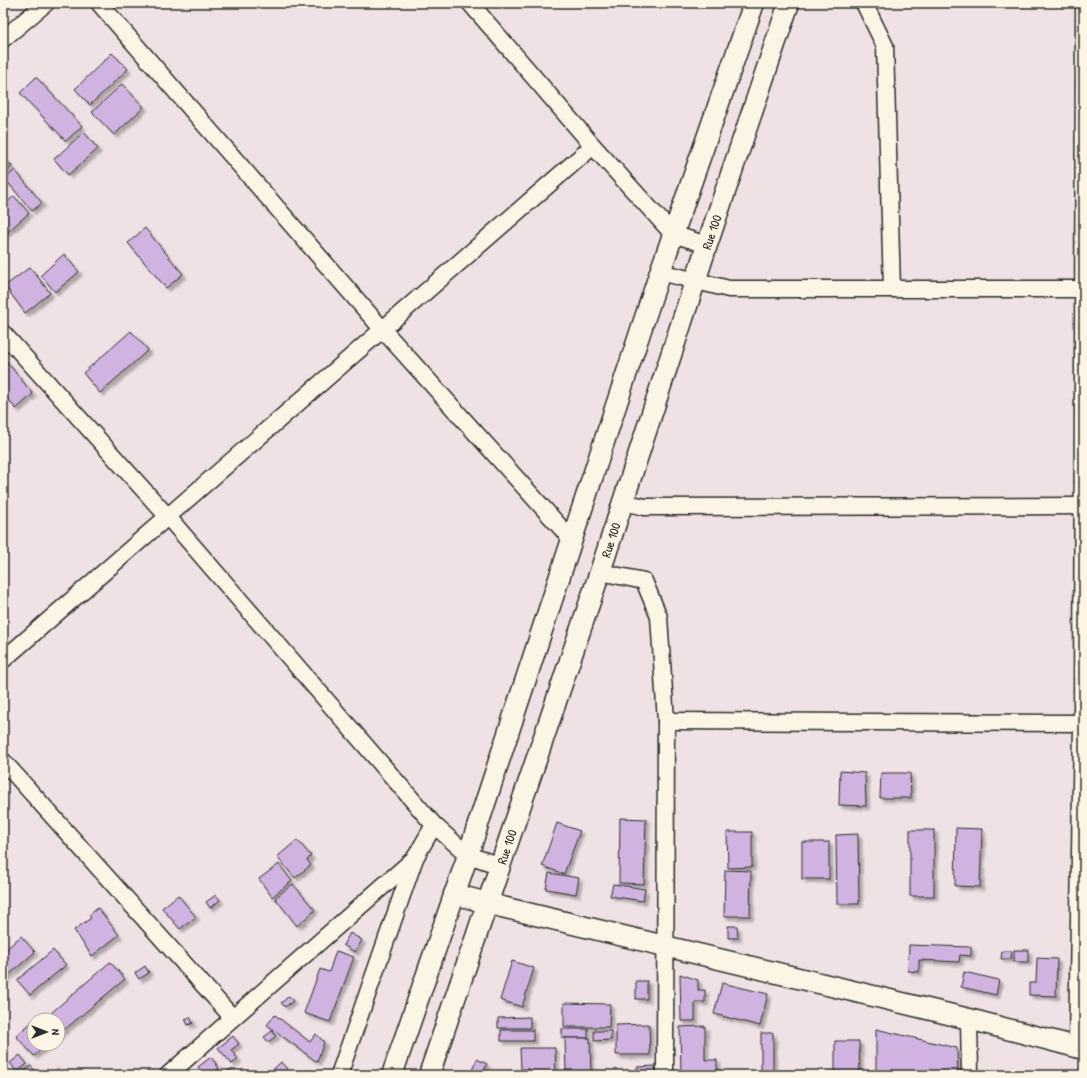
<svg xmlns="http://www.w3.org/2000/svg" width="1087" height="1078" viewBox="0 0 1087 1078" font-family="'Patrick Hand',sans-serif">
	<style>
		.building { fill: #d0b3e0; stroke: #2b2b2b; filter: url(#shadow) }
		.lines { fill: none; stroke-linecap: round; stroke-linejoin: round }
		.minor-casing { stroke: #2b2b2b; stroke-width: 19 }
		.tertiary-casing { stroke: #2b2b2b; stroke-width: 23 }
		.minor { stroke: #fcf5e5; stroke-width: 16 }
		.tertiary { stroke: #fcf5e5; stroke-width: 20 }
		.labels { text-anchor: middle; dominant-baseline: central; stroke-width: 4; stroke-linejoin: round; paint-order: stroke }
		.street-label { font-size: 13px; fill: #2b2b2b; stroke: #fcf5e5 }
	</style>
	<defs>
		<filter id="shadow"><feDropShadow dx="3.5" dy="3.5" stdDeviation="1" flood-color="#0004"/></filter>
	</defs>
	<rect width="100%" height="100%" fill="#efe1e4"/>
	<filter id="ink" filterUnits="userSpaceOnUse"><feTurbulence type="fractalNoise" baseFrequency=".025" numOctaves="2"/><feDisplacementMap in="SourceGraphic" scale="8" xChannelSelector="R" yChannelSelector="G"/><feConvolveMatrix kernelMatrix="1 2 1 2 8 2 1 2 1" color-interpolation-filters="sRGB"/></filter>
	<g filter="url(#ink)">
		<g class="building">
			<path d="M112,53L128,69L90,105L75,89Z"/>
			<path d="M36,77L82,126L66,141L20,93Z"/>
			<path d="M122,84L144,107L114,135L92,112Z"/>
			<path d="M84,132L98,149L68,175L54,159Z"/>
			<path d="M3,157L12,166L3,174Z"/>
			<path d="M15,170L42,203L32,211L5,179Z"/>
			<path d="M14,196L29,213L3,236V206Z"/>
			<path d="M145,228L183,274L166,288L128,243Z"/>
			<path d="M64,254L79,272L55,292L41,275Z"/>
			<path d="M30,267L50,293L25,313L5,286Z"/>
			<path d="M131,331L148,350L100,393L83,373Z"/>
			<path d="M3,357L33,394L16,409L3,393Z"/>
			<path d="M840,771L865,773L866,806L839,805Z"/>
			<path d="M881,773H910L911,798H880Z"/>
			<path d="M620,818L646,819L644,884L619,883Z"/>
			<path d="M557,823L580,831L564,874L542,866Z"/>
			<path d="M956,828L982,829L980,887L955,886Z"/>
			<rect x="910" y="830" width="24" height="66"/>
			<path d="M727,832H752V867L728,868Z"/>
			<path d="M858,834L859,904H837L836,835Z"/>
			<path d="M297,840L311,856L307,860L311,865L295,878L277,857Z"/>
			<rect x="802" y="842" width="27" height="37"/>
			<path d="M279,864L292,881L272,897L259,879Z"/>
			<path d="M725,870L751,871L750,916H724Z"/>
			<path d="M549,873L579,878L576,894L546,889Z"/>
			<path d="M293,884L315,910L297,926L275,898Z"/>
			<path d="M613,884L645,889L643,901L610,896Z"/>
			<path d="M178,895L196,917L180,929L162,908Z"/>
			<path d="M216,895L220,900L210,908L206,902Z"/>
			<path d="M98,908L119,935L92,956L74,930L91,918L89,915Z"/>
			<path d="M728,926H737L738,938H728Z"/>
			<path d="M350,933L362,940L355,952L343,945Z"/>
			<path d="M21,936L35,952L4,979L3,952Z"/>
			<path d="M909,945L971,947V956L960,955L959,962L919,960V972L908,971Z"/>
			<path d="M53,950L66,965L30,995L17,980Z"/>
			<rect x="1014" y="950" width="14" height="12"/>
			<path d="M336,951L354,957L330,1022L304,1013L320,969L329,972Z"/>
			<path d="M1002,951H1012L1011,959H1001Z"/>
			<path d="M1037,958L1057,959L1056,996L1029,995V983H1036Z"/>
			<path d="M512,961L534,968L522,1007L500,1000Z"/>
			<path d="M110,962L125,979L58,1035V1020H43Z"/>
			<path d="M145,966L149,973L139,979L135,973Z"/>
			<path d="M964,972L999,980L996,995L961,987Z"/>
			<path d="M680,974L698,980V990H705V1002H695V1021H681Z"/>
			<rect x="636" y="981" width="11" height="18"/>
			<path d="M722,983L768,994L760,1026L714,1014Z"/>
			<path d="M289,996L293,1001L285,1007L281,1003Z"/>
			<path d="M564,1003L610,1004L609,1027H564Z"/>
			<path d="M275,1015L310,1042L316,1034L324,1042L317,1062L267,1025Z"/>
			<path d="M190,1017L193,1023L188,1025L185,1019Z"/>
			<path d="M530,1017V1028H498V1018Z"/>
			<path d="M33,1021L34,1044H47L34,1056L16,1036Z"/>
			<path d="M649,1024L650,1055H616V1025Z"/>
			<path d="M705,1026V1060H717V1071H706V1075H681L680,1027Z"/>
			<rect x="562" y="1029" width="26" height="9"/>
			<path d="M876,1029L957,1048L958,1075H876Z"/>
			<rect x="501" y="1030" width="32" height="11"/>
			<path d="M272,1031L276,1036L268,1042L264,1037Z"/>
			<path d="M594,1031H611V1040L594,1041Z"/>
			<rect x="761" y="1033" width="12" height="42"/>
			<path d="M233,1036L239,1044L231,1050L238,1059L232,1064L218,1048Z"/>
			<path d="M565,1038H590L591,1075H566Z"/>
			<path d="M835,1041H859L860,1075H825V1072H835Z"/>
			<path d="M520,1048H555L556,1075H529V1069H521Z"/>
			<path d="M20,1055L27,1064L17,1072L10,1063Z"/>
			<path d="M211,1057L219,1068L210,1075H204L198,1067Z"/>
			<path d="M477,1059L487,1064L482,1075H470Z"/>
			<path d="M281,1062L292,1075H267Z"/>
			<path d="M31,1066L37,1073L35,1075H20Z"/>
			<path d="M655,1066L656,1075H637V1067Z"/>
			<path d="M230,1069L235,1075H222Z"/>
		</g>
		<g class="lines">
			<g class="minor-casing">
				<g id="minor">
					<path d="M99,3L383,330L571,539"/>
					<path d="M470,3L593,146L673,234L707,245"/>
					<path d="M864,3L885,46L892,289"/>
					<path d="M3,39L46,3"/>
					<path d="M660,272L729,289H1083"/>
					<path d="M3,333L168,517L434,825L468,855L501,866"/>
					<path d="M624,502L645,507L1084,506"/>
					<path d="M600,572L644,581L659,617L666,721L665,1075"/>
					<path d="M3,660L593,146"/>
					<path d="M666,721L1084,723"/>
					<path d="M3,761L232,1017"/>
					<path d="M969,1019L970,1075"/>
					<path d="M1077,1047L1082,723L1084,3"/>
					<path d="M168,1075L415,858"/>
					<path d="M339,1075L415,858L434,825"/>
				</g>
			</g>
			<g class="tertiary-casing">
				<g id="tertiary">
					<path d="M454,894L502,907L969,1019L1084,1049"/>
					<path d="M392,1075L468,855L660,272L754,3"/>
					<path id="s1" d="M429,1075L600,572L707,245L789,3"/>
				</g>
			</g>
			<use href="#minor" class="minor"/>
			<use href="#tertiary" class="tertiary"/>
		</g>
	</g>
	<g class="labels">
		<g class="street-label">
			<text stroke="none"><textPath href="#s1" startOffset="889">Rue 100</textPath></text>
			<text stroke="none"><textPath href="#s1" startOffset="565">Rue 100</textPath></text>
			<text stroke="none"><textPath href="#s1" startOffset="241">Rue 100</textPath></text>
		</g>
	</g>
	<rect width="1087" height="1078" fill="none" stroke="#fcf5e5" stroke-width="16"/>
	<rect x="8" y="8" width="1071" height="1062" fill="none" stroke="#2b2b2b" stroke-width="1.5" filter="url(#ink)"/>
	<g transform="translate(46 1032) rotate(90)"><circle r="19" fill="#fcf5e5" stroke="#a8a49b"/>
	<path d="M0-3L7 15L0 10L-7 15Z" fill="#2b2b2b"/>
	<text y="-6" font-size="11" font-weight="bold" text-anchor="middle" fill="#2b2b2b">N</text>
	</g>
</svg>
